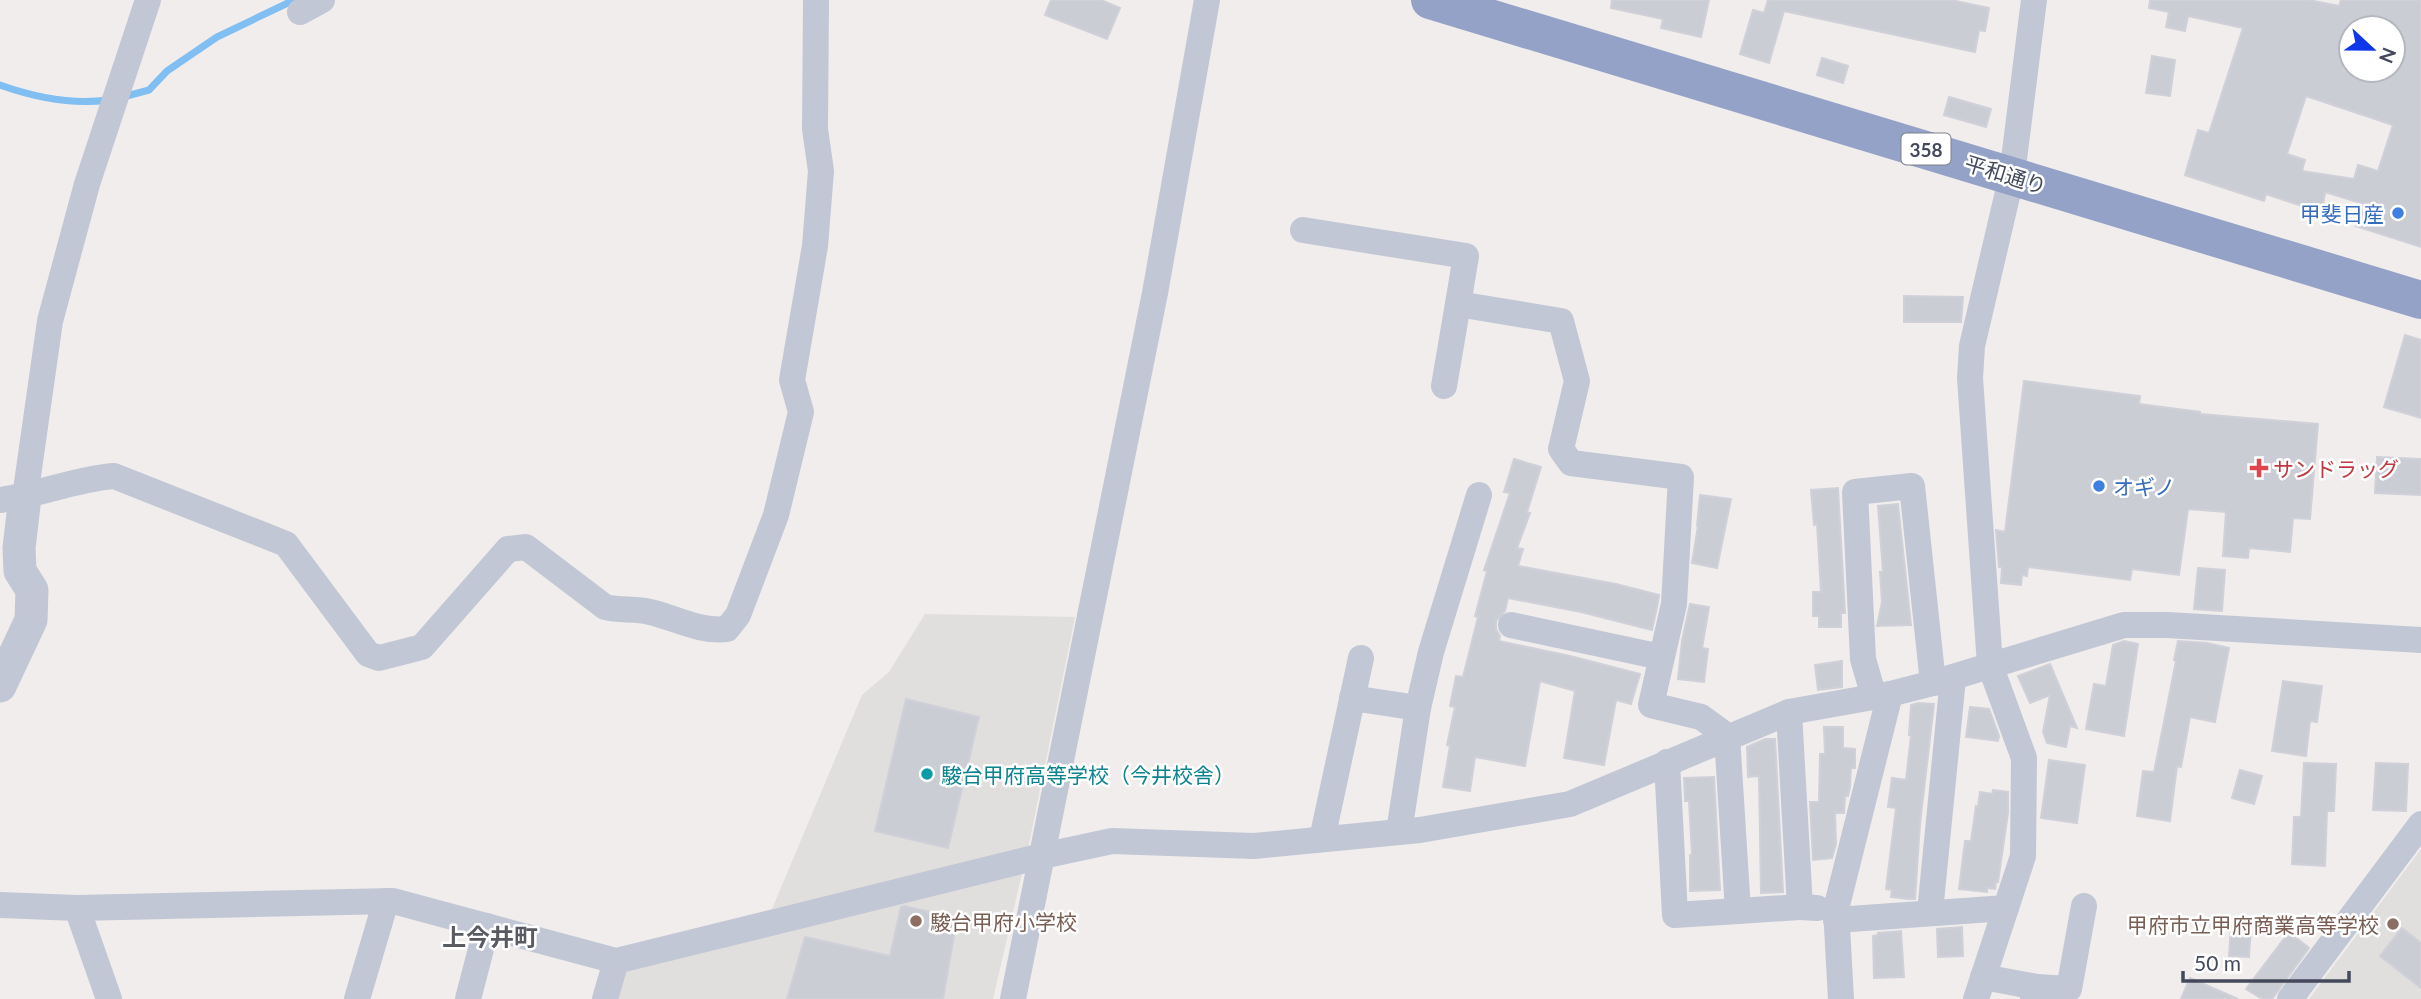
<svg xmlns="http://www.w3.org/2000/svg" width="2421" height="999" viewBox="0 0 2421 999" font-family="Lato,'Noto Sans JP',sans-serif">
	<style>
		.education { fill: #e1dede }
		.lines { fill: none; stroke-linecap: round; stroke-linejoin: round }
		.stream { stroke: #81bef1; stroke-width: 7 }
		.building { fill: #cbcdd5; stroke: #d0d0d9; stroke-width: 2; fill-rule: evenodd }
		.minor { stroke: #c2c7d5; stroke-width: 26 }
		.tertiary { stroke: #c2c7d5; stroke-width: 33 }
		.trunk { stroke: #95a2c7; stroke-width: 38 }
		.shop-dot { fill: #3f7fe0; stroke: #fff; stroke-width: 2.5 }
		.health-dot { fill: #e0444e; stroke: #fff; stroke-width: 2.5 }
		.culture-dot { fill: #0f9aa8; stroke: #fff; stroke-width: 2.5 }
		.education-dot { fill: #8d6e63; stroke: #fff; stroke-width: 2.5 }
		.labels { text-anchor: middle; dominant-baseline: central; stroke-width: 5; stroke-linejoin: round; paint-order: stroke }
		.shield { fill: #fff; stroke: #7c808c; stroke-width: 2 }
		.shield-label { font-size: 19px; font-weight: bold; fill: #444a5b }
		.street-label { font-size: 21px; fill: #444a5b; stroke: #fff }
		.shop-label { font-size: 21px; fill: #366cbe; stroke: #fff; text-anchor: end }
		.health-label { font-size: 21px; fill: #be3a42; stroke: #fff; text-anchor: start }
		.culture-label { font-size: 21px; fill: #0d838f; stroke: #fff; text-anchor: start }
		.education-label { font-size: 21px; fill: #785e54; stroke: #fff; text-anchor: start }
		.quarter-label { font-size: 24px; font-weight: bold; fill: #595b62; stroke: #fff }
	</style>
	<rect width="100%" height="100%" fill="#f0edec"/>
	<g class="education">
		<path d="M925,614L1075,617L1028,849L772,909L862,695L889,672Z"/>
		<path d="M2421,849V999H2309Z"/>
		<path d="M1023,869L993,999H612L619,973Z"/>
	</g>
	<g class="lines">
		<g class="stream">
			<path d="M0,85C34,97 72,105 108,100"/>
			<path d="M123,97L149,90L167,71L217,37L294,0"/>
		</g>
	</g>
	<g class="building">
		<path d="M1051,0H1101L1120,8L1107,39L1045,15Z"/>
		<path d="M1612,0H1709L1701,37L1661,28L1663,19L1611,8Z"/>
		<path d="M1768,0H1951L1989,8L1985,31L1979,30L1975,52L1784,11L1769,63L1740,54L1753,10L1764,13Z"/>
		<path d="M2150,0H2309L2339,6L2341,0H2421V247L2356,226L2364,204L2325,192L2322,213L2304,211L2305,207L2266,194L2264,201L2185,175L2198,130L2209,133L2243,28L2188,16L2185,31L2166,27L2169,12L2149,8ZM2351,28H2393V70H2343L2351,45ZM2306,96L2393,125L2378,171L2358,165L2354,179L2302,171L2305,160L2287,154Z"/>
		<path d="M2152,56L2175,60L2170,96L2146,93Z"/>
		<path d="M1822,58L1848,66L1843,83L1817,75Z"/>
		<path d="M1949,97L1991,109L1986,127L1944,115Z"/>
		<path d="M1904,296L1963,297L1961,322H1904Z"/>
		<path d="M2405,335L2421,340V418L2384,407Z"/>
		<path d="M2024,381L2140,396L2139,404L2200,412V414L2318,424L2310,519L2293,518L2290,552L2249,548L2248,558L2223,556L2226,512L2188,509L2179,575L2132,569L2130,580L2028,567L2027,576L2022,575L2021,585L2001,583L2002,567H1999L1996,530L2005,532Z"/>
		<path d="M2377,457L2421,459V495L2375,493Z"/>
		<path d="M1514,459L1541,467L1527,512L1530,513L1517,548L1523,549L1518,566L1616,584L1659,595L1658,602L1652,630L1581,612L1508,598L1505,611L1496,621V629L1500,636L1499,641L1570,656L1640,674L1631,704L1616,700L1604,765L1564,758L1575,691L1540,681L1525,766L1475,757L1470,791L1443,787L1450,746L1447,745L1455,707L1450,706L1456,676L1463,677L1478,617L1475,616L1487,571L1484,570L1510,493L1504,492Z"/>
		<path d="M1838,488L1845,613H1841V627H1819V616H1813V592H1821L1817,524L1814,525L1811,490Z"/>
		<path d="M1700,495L1731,499L1717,568L1692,563L1698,526H1697Z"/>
		<path d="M1898,504L1911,625L1877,626L1882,602L1880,572H1883L1878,506Z"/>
		<path d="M2198,568L2225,570L2222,611L2194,609Z"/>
		<path d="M1690,604L1709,607L1702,648L1708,649L1704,682L1678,679L1682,641Z"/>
		<path d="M2124,641L2138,644L2124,736L2086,729L2094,684L2106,686L2113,645Z"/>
		<path d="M2178,641L2207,643L2229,648L2215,722L2190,717L2181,767L2177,766L2170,821L2137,816L2143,771L2154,772L2176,661L2174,660Z"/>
		<path d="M1842,661V687L1818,690L1815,665Z"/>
		<path d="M2050,664L2077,728L2070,726L2066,747L2047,743L2043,732L2050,695L2030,703L2018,676Z"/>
		<path d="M2283,681L2322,686L2317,722L2310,721L2306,756L2272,751Z"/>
		<path d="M906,699L979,717L948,848L875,831Z"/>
		<path d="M1918,703L1934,704L1920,824L1915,899H1908L1891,897L1892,890L1886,889L1896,808L1888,807L1892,778L1906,780L1911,735H1909L1911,705Z"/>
		<path d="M1970,707L1989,709L1999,736L1998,741L1966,737Z"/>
		<path d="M1824,727H1843V748L1855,749V768H1851L1850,787L1848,796H1845L1844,813H1835L1836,844L1832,858L1813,860L1810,802H1819L1820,754H1825Z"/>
		<path d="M1765,739H1775L1783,892L1761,893L1759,776L1748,777L1747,747Z"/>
		<path d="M2049,760L2085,765L2077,823L2041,818Z"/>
		<path d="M2304,763L2336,764L2334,811H2327L2325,866L2292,864L2294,817H2301Z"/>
		<path d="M2376,763L2408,764L2406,811L2373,810Z"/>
		<path d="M2240,770L2262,776L2254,804L2232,798Z"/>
		<path d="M1714,777L1720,890L1690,891V855H1692L1689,801H1685L1684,778Z"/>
		<path d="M1993,790L2008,792V813L1998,882H1996L1995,889L1987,888V892L1959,889L1965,841H1971L1976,806L1978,807L1980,792L1992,794Z"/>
		<path d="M904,906L957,918L943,999H787L805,937L890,956L901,907Z"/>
		<path d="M2231,926L2251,927L2249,957L2229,956Z"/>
		<path d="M1962,927L1963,956L1938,957L1937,929Z"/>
		<path d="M2402,928L2421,943V988L2380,956Z"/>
		<path d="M1901,931L1904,977L1874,978L1873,936L1878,935V933Z"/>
		<path d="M2289,932L2309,948L2272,999H2262L2246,989Z"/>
		<path d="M2190,978L2238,999H2181Z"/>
	</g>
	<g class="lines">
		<g class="minor">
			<path d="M300,12L322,0"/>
			<path d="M1303,230L1466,256L1458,304"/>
			<path d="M1444,386L1458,304L1561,321L1577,381L1561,449L1571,463L1681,477L1674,604L1651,705L1701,717L1727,736L1738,911L1800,907"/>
			<path d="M25,497L50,321L87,184L148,0"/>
			<path d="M0,500C39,495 75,479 114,476L286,544L368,654L379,658L422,647L508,549L526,547L605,607C620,611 635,608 650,612C676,618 699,632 727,629L738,615L776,515L801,412L792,380L815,246L821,171L815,129L816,0"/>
			<path d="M1511,625L1661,657"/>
			<path d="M1874,697L1863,659L1855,492L1912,486L1933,683"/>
			<path d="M1352,698L1418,708"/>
			<path d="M1789,712L1800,907L1817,908"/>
			<path d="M1667,762L1675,915L1738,911"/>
			<path d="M1399,832L1418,708L1431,652L1479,495"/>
			<path d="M1322,839L1361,658"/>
			<path d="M0,905L77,908L393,901L616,961L1042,856L1112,841L1254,846L1420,830L1570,804L1789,712L1890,694L1933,683L2124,625H2167L2421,640"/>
			<path d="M77,908L109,999"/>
			<path d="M1930,912L1953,678"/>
			<path d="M1836,920L2006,908"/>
			<path d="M1983,977L2037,987"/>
			<path d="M357,999L386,901"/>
			<path d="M468,999L487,926"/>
			<path d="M605,999L616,961"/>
			<path d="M1013,999L1155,293L1207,0"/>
			<path d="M1841,999L1836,909L1890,694"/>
			<path d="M1976,999L2023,856L2024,758L1990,665L1970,378L1972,346L2012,175L2034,0"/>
			<path d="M2033,999L2037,987L2069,989L2084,906"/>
			<path d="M2290,999L2421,824"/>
		</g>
		<path class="tertiary" d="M0,686L31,620L32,590L20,571L19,548L25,497"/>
		<path class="trunk" d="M1430,0L2421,300"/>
	</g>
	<g class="shop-dot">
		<circle cx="2398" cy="213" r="7"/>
		<circle cx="2099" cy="486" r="7"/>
	</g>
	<path class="health-dot" d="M2255.5 457.5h7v7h7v7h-7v7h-7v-7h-7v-7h7z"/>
	<circle class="culture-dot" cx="927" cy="774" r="7"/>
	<g class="education-dot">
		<circle cx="916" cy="921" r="7"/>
		<circle cx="2393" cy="924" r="7"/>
	</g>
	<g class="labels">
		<rect class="shield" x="1901.5" y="133.5" width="49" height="31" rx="5"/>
		<g class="shield-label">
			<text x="1926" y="149">358</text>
		</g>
		<g class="street-label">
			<text transform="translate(2006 174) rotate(17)">平和通り</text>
		</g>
		<g class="shop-label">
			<text x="2384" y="213">甲斐日産</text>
			<text x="2113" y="486" text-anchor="start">オギノ</text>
		</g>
		<g class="health-label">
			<text x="2273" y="468">サンドラッグ</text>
		</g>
		<g class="culture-label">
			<text x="941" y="774">駿台甲府高等学校（今井校舎）</text>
		</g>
		<g class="education-label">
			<text x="930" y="921">駿台甲府小学校</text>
			<text x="2379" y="924" text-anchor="end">甲府市立甲府商業高等学校</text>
		</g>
		<g class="quarter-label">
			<text x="490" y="936">上今井町</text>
		</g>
	</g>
	<g transform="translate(2372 49) rotate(112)"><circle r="33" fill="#ffffff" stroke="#b4b7bd" stroke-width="2"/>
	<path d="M0-5L12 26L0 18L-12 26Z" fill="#0d37e9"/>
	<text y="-10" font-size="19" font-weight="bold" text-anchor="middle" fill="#444a5b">N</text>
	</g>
	<path d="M2183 971v10h166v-10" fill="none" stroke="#444a5b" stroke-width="3.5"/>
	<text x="2194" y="971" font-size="21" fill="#444a5b" stroke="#ffffff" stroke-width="5" paint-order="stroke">50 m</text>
</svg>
